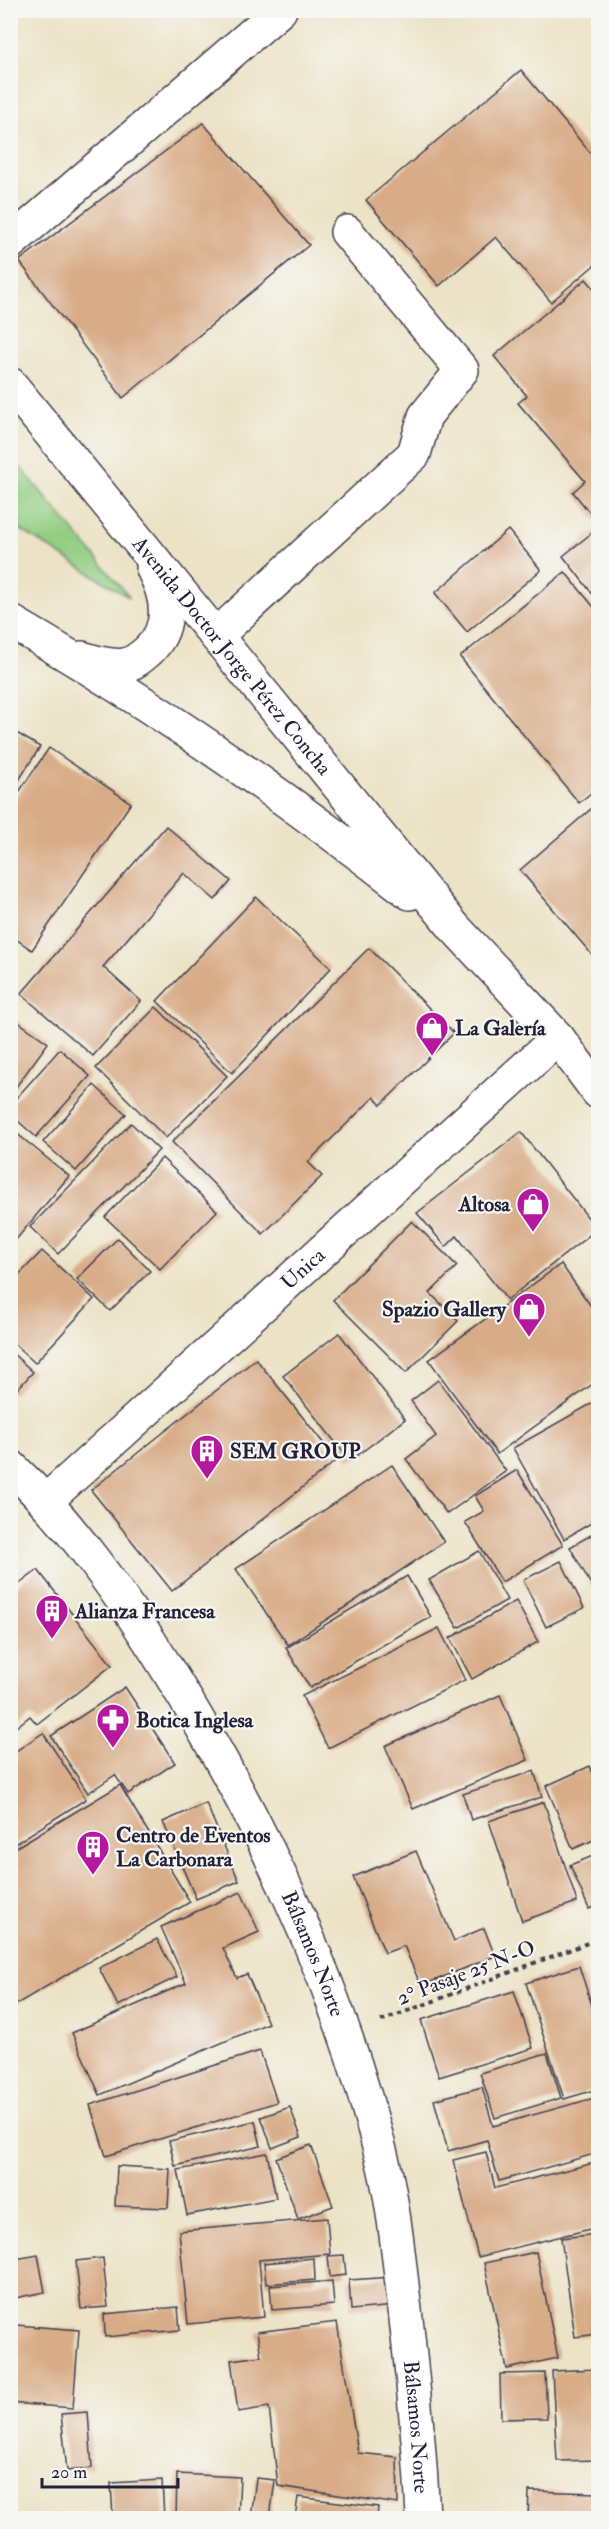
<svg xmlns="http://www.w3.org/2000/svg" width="609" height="2529" viewBox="0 0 609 2529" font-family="'IM FELL Double Pica',serif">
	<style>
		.green { fill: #93ce82; stroke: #5a785e; stroke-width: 1.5 }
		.building { fill: #d8ac87 }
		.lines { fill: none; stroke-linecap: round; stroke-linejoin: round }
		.minor-casing { stroke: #403f50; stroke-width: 36 }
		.tertiary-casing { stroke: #403f50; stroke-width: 36 }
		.path { stroke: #403f50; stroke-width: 4; stroke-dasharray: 4.5 4.5; stroke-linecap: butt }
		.minor { stroke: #fff; stroke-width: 33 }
		.tertiary { stroke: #fff; stroke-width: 33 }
		.labels { text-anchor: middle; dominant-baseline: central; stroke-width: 4.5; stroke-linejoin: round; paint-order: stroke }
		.street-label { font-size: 21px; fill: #22223b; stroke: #f6f6f2 }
		.poi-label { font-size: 21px; font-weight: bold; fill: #22223b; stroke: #f6f6f2; text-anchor: start }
	</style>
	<rect width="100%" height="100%" fill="#f6f6f2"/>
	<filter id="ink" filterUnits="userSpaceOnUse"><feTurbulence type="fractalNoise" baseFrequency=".0167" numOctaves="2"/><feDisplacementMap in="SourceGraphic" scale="12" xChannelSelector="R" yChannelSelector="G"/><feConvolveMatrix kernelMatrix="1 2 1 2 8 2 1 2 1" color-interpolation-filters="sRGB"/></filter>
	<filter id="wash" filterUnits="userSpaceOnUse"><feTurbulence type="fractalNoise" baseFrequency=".008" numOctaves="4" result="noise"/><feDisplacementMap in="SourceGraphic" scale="24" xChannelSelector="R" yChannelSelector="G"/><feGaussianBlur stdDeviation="1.35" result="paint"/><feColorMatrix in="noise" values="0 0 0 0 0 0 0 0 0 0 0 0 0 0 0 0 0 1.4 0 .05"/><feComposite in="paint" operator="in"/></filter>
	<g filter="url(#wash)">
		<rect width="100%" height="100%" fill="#ece3c6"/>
		<path class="green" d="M10,456H11L130,598L11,524Z"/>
		<g id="blocks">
			<g class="building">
				<path d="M521,70L598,162V262L551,302L496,237L439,286L366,200Z"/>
				<path d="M203,123L309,245L123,398L19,261Z"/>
				<path d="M586,279L598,293V523L573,492L585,481L518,403L527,396L494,356Z"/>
				<path d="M598,528V601L563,556Z"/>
				<path d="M508,530L541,570L467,632L435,593Z"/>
				<path d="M565,572L598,612V787L579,803L460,657Z"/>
				<path d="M10,729L40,747L10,794Z"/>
				<path d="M49,748L131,803L32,950L10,935V805Z"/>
				<path d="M598,803V962L520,870Z"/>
				<path d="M166,826L231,881L215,900L184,873L103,967L141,1001L93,1056L21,994Z"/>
				<path d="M256,897L331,968L232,1073L157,1001Z"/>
				<path d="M369,948L454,1033L381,1105L374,1097L308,1162L322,1176L263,1234L172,1142Z"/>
				<path d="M156,1007L227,1076L166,1138L96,1068Z"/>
				<path d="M10,1016L48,1043L10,1095Z"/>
				<path d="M60,1049L90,1076L36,1137L10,1114V1105Z"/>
				<path d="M94,1085L126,1114L76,1171L43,1142Z"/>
				<path d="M131,1123L159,1150L58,1254L30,1227Z"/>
				<path d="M10,1128L69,1176L10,1247Z"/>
				<path d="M521,1132L597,1229L507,1300L457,1236L446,1247L417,1213Z"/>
				<path d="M162,1158L217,1211L160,1269L105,1217Z"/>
				<path d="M412,1221L457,1266L430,1293L458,1321L406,1373L333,1300Z"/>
				<path d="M118,1238L150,1271L110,1311L77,1279Z"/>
				<path d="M42,1251L94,1299L35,1363L10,1340V1284Z"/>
				<path d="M561,1264L598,1316V1380L497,1454L429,1360Z"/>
				<path d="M339,1333L405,1419L350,1461L283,1376Z"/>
				<path d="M10,1351L33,1372L13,1394L10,1392Z"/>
				<path d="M256,1359L337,1460L172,1591L91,1490Z"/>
				<path d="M438,1380L506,1471L447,1514L406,1459L436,1436L411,1401Z"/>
				<path d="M598,1400V1519L564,1539L513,1448Z"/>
				<path d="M392,1465L444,1542L288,1645L236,1569Z"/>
				<path d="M517,1470L563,1545L502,1582L465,1522L484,1511L475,1496Z"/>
				<path d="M598,1531V1597L570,1547Z"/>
				<path d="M479,1551L507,1600L458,1628L429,1580Z"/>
				<path d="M561,1561L584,1608L546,1627L523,1580Z"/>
				<path d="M38,1570L112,1665L37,1724L30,1716L10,1732V1591Z"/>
				<path d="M407,1576L431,1617L310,1688L286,1648Z"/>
				<path d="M516,1601L538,1642L472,1679L450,1638Z"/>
				<path d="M439,1628L465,1680L328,1748L302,1696Z"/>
				<path d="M125,1687L175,1763L128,1794L115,1775L88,1793L51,1736Z"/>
				<path d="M500,1695L528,1760L413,1809L385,1746Z"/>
				<path d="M43,1733L86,1799L10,1847V1755Z"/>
				<path d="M590,1766L598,1786V1838L573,1849L546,1786Z"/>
				<path d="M534,1771L542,1797L471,1820L463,1794Z"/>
				<path d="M120,1785L190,1902L10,2008V1851Z"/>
				<path d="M544,1802L577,1902L522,1921L489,1821Z"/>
				<path d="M206,1803L239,1881L196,1899L163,1822Z"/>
				<path d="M416,1851L454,1941L484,1928L495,1956L421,1986L404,1946L385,1953L353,1877Z"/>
				<path d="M598,1854V1905L589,1909L570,1865Z"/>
				<path d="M241,1892L259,1932L223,1948L237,1978L247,1974L268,2023L100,2095L72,2033L186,1983L161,1927Z"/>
				<path d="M157,1939L177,1977L118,2006L99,1968Z"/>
				<path d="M579,1966L598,2024V2089L564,2099L526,1983Z"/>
				<path d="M514,1991L533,2048L439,2077L421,2020Z"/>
				<path d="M260,2051L277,2102L106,2156L90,2105Z"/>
				<path d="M547,2053L561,2098L495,2118L480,2073Z"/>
				<path d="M482,2087L493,2126L598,2097V2153L499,2181L487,2140L448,2151L434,2100Z"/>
				<path d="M290,2107L301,2137L272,2148L261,2117Z"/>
				<path d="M255,2121L261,2146L175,2166L169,2141Z"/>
				<path d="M311,2145L333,2206L298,2219L276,2158Z"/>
				<path d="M486,2152L495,2188L598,2162V2227L478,2257L453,2160Z"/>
				<path d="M267,2153L276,2198L187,2215L178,2170Z"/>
				<path d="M117,2166L170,2169L168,2208L115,2206Z"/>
				<path d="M327,2218L330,2254L259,2260L264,2317L188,2324L179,2231Z"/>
				<path d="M598,2234V2334L575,2337L561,2238Z"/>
				<path d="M536,2252L558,2358L507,2369L484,2263Z"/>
				<path d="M38,2255L45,2292L10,2299V2260Z"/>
				<path d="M344,2255L346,2275L330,2277L328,2256Z"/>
				<path d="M103,2258L108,2307L81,2309L76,2261Z"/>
				<path d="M314,2258L315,2280L266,2284L264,2263Z"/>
				<path d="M393,2277L395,2306L351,2310L349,2280Z"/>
				<path d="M332,2281L334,2305L272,2310L270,2286Z"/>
				<path d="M178,2307L180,2330L105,2337L104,2314Z"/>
				<path d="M337,2322L358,2453L397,2457L398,2504L278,2486L269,2407L238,2412L231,2360L261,2356L257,2332Z"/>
				<path d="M16,2325L79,2330L73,2408L10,2403Z"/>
				<path d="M598,2369V2460L557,2461L552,2371Z"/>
				<path d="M545,2373L547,2418L501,2419L500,2374Z"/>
				<path d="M88,2412L92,2468L67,2471L61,2414Z"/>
				<path d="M177,2474L240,2477L238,2518H176Z"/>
				<path d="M256,2478L275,2480L270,2518H251Z"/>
				<path d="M162,2480L164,2518H113L111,2483Z"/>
				<path d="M529,2491L598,2493V2518H528Z"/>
				<path d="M298,2497L378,2507L377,2518H295Z"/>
			</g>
		</g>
	</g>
	<g filter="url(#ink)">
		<use href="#blocks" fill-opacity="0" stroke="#403f50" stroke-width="1.5"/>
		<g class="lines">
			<g class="minor-casing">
				<g id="minor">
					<path d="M10,243L280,10"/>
					<path d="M217,635L414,454L425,416L462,370L347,232"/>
					<path id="s1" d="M10,1466C73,1525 124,1599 169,1672C264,1825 341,1991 384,2166C395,2213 399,2262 405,2310C413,2380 420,2449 423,2518"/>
					<path id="s2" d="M47,1500L558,1038"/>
				</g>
			</g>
			<g class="tertiary-casing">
				<g id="tertiary">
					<path id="s3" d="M10,384L454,927L558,1038L598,1092"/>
					<path d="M10,621C150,702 282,794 410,893"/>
					<path d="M82,658C95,662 110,667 124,665C133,664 141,657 148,651C173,627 168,598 153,569"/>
				</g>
			</g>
			<path class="path" d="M381,2021L598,1939"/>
			<use href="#minor" class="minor"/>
			<use href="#tertiary" class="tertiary"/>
		</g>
	</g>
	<defs>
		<g id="shop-pin" transform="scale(1.725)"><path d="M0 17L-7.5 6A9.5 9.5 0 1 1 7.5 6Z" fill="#b5179e" stroke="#f6f6f2"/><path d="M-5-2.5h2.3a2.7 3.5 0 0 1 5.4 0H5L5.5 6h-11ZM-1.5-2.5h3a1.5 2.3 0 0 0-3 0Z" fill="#fff"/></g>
		<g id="building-pin" transform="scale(1.725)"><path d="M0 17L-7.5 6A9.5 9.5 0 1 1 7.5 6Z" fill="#b5179e" stroke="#f6f6f2"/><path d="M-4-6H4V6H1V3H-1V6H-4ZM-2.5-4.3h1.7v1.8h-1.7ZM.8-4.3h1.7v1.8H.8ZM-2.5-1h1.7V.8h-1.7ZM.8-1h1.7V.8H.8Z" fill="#fff"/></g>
		<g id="pharmacy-pin" transform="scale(1.725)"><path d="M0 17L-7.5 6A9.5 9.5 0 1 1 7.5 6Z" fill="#b5179e" stroke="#f6f6f2"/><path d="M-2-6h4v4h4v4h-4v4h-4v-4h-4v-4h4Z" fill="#fff"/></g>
	</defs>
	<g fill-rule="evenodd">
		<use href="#shop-pin" x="432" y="1028"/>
		<use href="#shop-pin" x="533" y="1204"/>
		<use href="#shop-pin" x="529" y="1309"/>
		<use href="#building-pin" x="207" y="1451"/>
		<use href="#building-pin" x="52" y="1611"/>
		<use href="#pharmacy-pin" x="113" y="1720"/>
		<use href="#building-pin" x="93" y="1847"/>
	</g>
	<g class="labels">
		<g class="street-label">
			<text stroke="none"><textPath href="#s3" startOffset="351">Avenida Doctor Jorge Pérez Concha</textPath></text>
			<text stroke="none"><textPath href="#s2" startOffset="345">Unica</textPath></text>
			<text stroke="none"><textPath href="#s1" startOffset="578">Bálsamos Norte</textPath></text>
			<text transform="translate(466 1973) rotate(-21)">2° Pasaje 25 N-O</text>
			<text stroke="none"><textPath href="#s1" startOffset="1065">Bálsamos Norte</textPath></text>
		</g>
		<g class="poi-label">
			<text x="455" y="1028">La Galería</text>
			<text x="510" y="1204" text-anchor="end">Altosa</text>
			<text x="506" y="1309" text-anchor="end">Spazio Gallery</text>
			<text x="230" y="1451">SEM GROUP</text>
			<text x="75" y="1611">Alianza Francesa</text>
			<text x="136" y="1720">Botica Inglesa</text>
			<text x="116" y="1835">Centro de Eventos<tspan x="116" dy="24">La Carbonara</tspan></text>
		</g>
	</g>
	<rect width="609" height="2529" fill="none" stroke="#f6f6f2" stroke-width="36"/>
	<path d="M42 2478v9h136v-9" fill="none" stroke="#22223b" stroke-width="3"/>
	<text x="51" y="2478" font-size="18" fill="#22223b" stroke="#f6f6f2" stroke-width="4.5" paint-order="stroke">20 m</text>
</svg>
